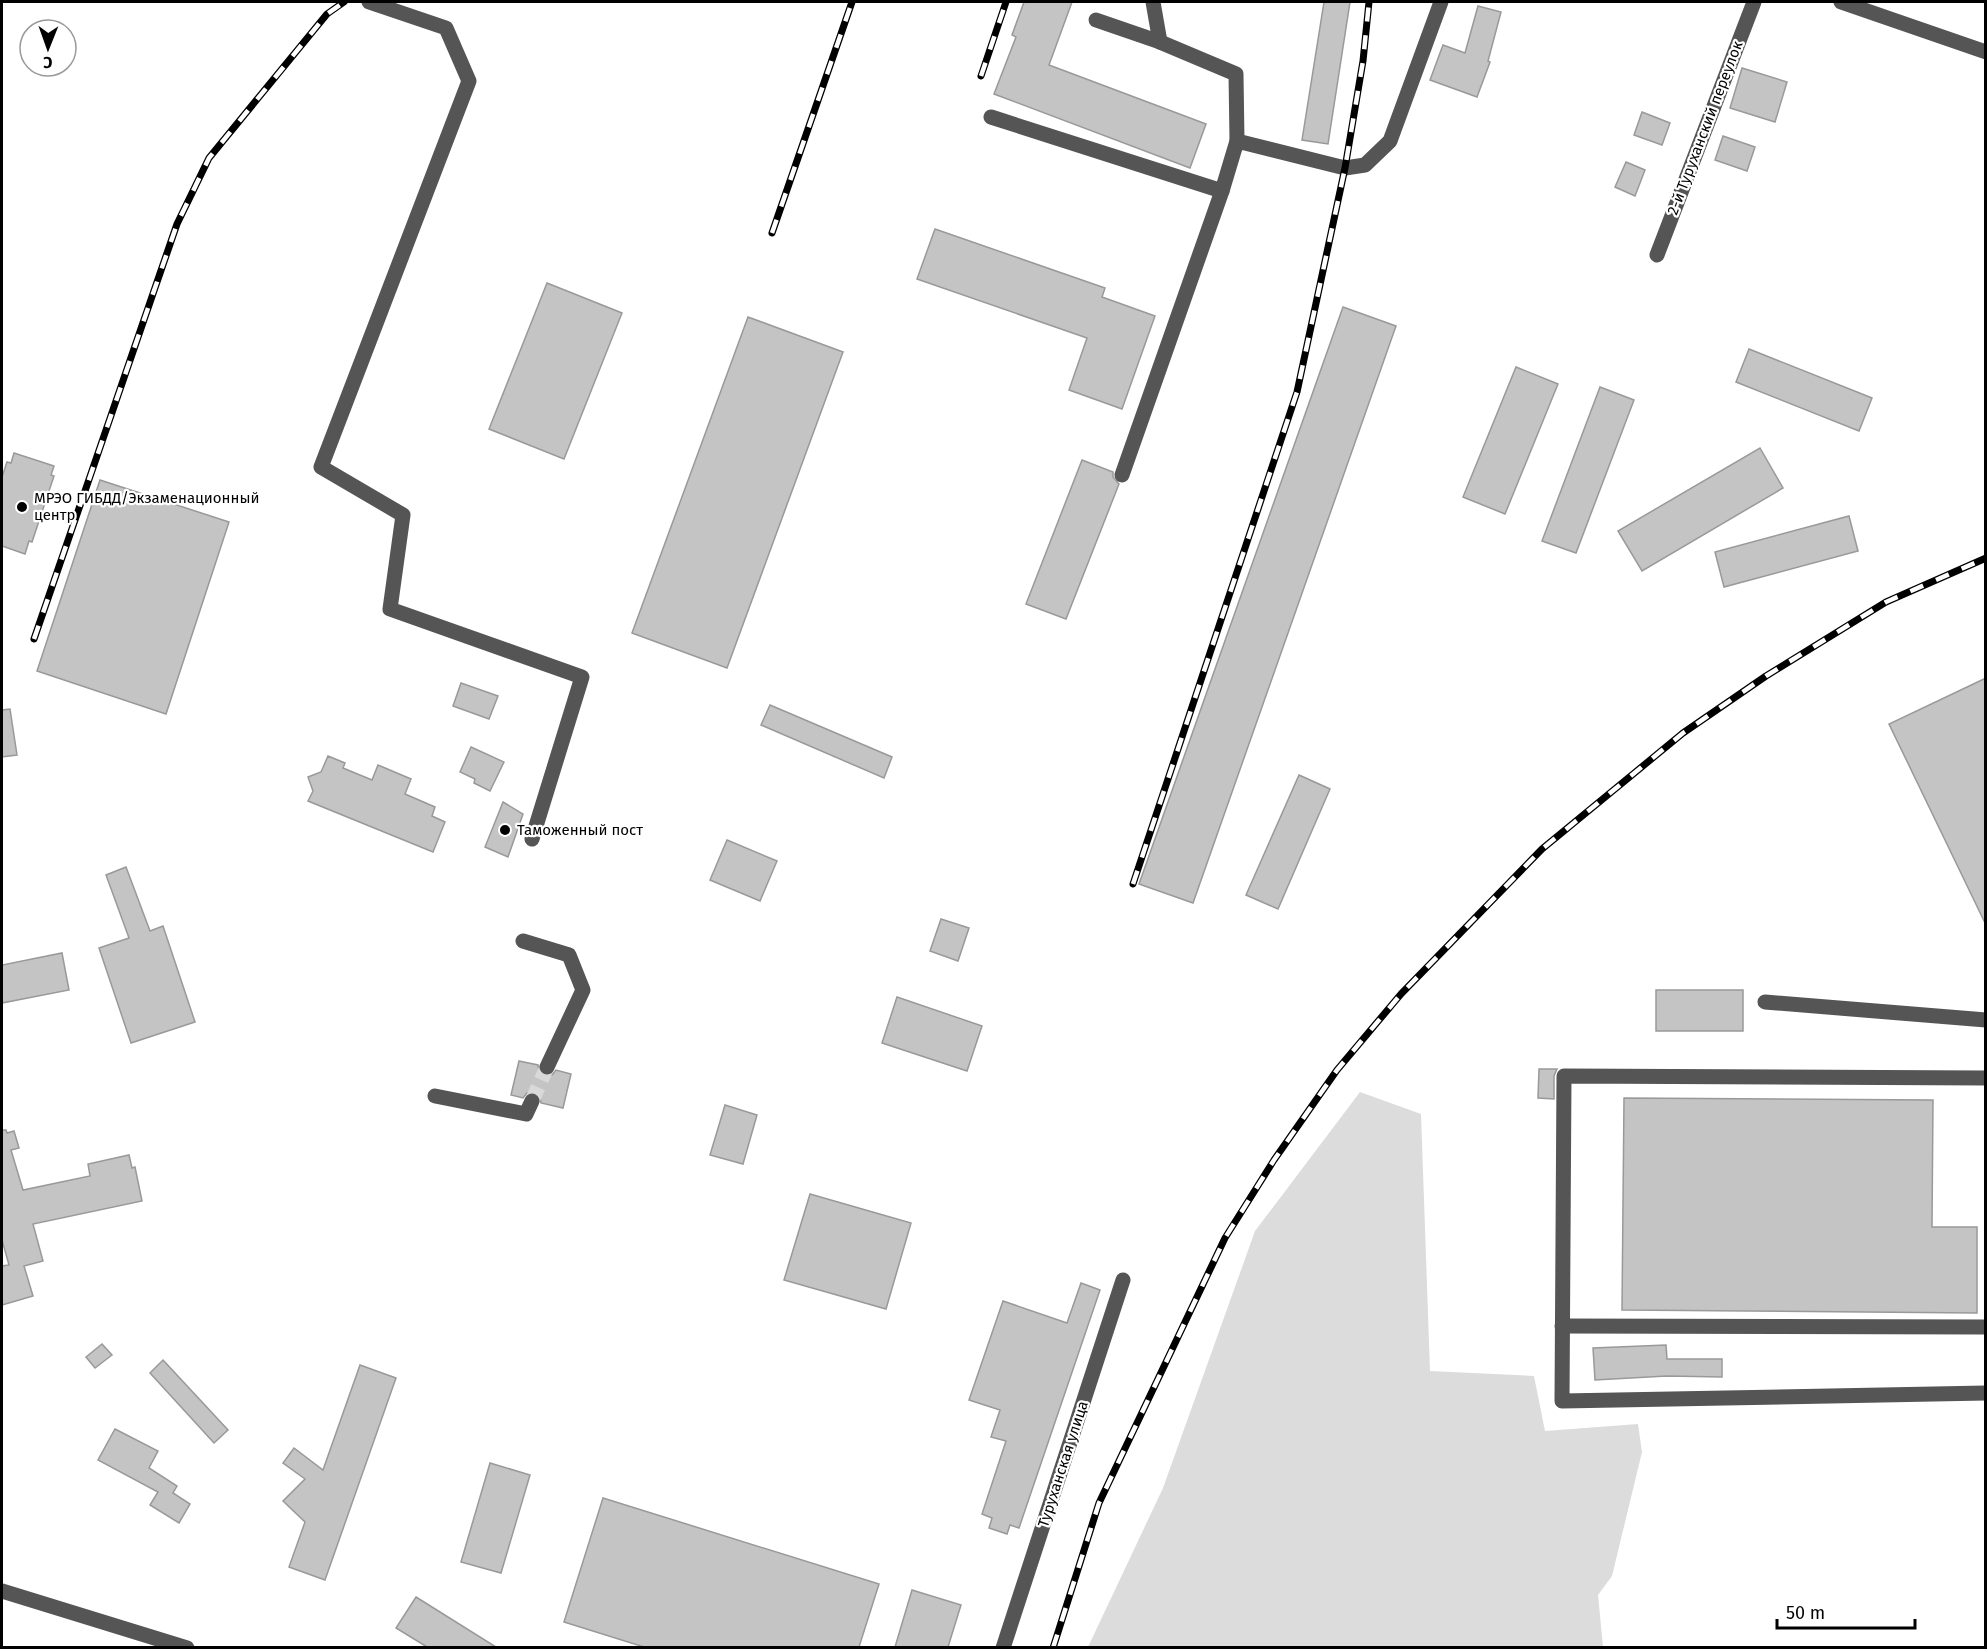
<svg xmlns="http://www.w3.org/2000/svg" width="1987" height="1649" viewBox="0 0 1987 1649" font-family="'Fira Sans',sans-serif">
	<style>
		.green { fill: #dcdcdc }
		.building { fill: #c4c4c4; stroke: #999; stroke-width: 1.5 }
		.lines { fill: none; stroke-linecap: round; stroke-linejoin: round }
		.minor-tunnel { stroke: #d9d9d9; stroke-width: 15; stroke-dasharray: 15 8; stroke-linecap: butt }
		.minor { stroke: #555; stroke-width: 15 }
		.rail-casing { stroke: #000; stroke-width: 7 }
		.rail { stroke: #fff; stroke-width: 4.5; stroke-dasharray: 14; stroke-linecap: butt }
		.poi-dot { fill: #000; stroke: #fff; stroke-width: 2 }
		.labels { text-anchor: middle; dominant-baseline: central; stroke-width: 4.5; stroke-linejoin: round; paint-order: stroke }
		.street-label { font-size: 15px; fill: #000; stroke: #fff }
		.poi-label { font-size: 15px; fill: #000; stroke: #fff; text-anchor: start }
	</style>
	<rect width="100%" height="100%" fill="#fff"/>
	<path class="green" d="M1360,1092L1421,1114L1430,1371L1534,1376L1545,1431L1638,1424L1642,1452L1612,1576L1598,1595L1603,1647H1088L1163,1488L1255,1231Z"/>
	<g class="building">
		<path d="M1024,2H1072L1049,65L1206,124L1190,168L994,94L1016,37L1012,35Z"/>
		<path d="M1324,2H1350L1328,144L1302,140Z"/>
		<path d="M1478,6L1501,12L1488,61L1490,62L1477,97L1430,80L1443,45L1465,53Z"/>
		<path d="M1742,68L1787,82L1775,122L1730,108Z"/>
		<path d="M1642,112L1670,123L1662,145L1634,135Z"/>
		<path d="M1723,136L1755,147L1747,171L1715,160Z"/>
		<path d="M1626,162L1645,170L1635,196L1615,187Z"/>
		<path d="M935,229L1105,288L1102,297L1155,316L1122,409L1069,390L1087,338L917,279Z"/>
		<path d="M547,283L622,313L564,459L489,429Z"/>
		<path d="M1343,307L1396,326L1193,903L1139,884Z"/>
		<path d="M748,317L843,352L727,668L632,633Z"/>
		<path d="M1749,349L1872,398L1859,431L1736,382Z"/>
		<path d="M1516,367L1558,384L1505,514L1463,497Z"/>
		<path d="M1600,387L1634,400L1576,553L1542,541Z"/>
		<path d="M1760,448L1783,488L1642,571L1618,531Z"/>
		<path d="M14,453L54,466L51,475L54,476L32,542L29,541L25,554L2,546V477L7,462L11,463Z"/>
		<path d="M1082,460L1113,472V477L1119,484L1066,619L1026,604Z"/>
		<path d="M100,480L229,522L166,714L37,671Z"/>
		<path d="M1849,516L1858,551L1724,587L1715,552Z"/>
		<path d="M1986,678V925L1889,724Z"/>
		<path d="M461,683L498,696L489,719L453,706Z"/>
		<path d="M770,705L892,757L884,778L761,725Z"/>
		<path d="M10,709L17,755L2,757V710Z"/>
		<path d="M471,747L504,762L490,791L474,783L475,779L460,772Z"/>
		<path d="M328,756L345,763L343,768L372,780L378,765L411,779L405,794L435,807L432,816L445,822L433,852L308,801L313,791L308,777L321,772Z"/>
		<path d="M1299,775L1330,789L1278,909L1246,895Z"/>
		<path d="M503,802L523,814L508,857L485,847Z"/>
		<path d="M727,840L777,861L760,901L710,880Z"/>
		<path d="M126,867L150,931L163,926L195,1022L131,1043L99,948L129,938L106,875Z"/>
		<path d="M941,919L969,928L958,961L930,951Z"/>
		<path d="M62,953L69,990L2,1003V965Z"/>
		<rect x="1656" y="990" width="87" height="41"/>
		<path d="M897,997L982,1026L967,1071L882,1043Z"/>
		<path d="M519,1061L538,1065L539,1072L543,1076L552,1075L556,1070L571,1074L563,1108L541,1103L540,1096L536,1092L527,1093L523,1098L511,1095Z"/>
		<path d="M1539,1069H1557L1554,1076V1099L1538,1098Z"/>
		<path d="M1624,1098L1933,1100L1932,1227H1977V1313L1622,1310Z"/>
		<path d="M725,1105L757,1115L743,1164L710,1155Z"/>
		<path d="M2,1130H6L7,1133L14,1131L19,1148L11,1150L23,1190L90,1176L88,1164L129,1155L132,1168L135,1167L142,1201L33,1224L43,1261L24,1266L33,1296L2,1305V1266L9,1265L2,1240Z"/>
		<path d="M810,1194L911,1223L886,1309L784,1280Z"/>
		<path d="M1081,1283L1100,1290L1019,1528L1010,1525L1007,1534L989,1528L992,1518L982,1514L1006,1441L991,1437L1000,1410L969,1400L1003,1301L1067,1323Z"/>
		<path d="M102,1344L112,1355L95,1368L86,1357Z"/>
		<path d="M1666,1345L1667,1359H1722V1377L1667,1376L1595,1380L1593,1348Z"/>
		<path d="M163,1360L228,1430L214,1443L150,1373Z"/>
		<path d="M360,1365L396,1378L325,1580L289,1567L305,1522L283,1501L305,1479L283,1463L294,1448L323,1470Z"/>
		<path d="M115,1429L158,1451L149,1468L177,1486L173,1493L190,1504L179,1523L150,1505L158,1492L98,1460Z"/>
		<path d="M490,1463L530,1475L501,1573L461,1562Z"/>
		<path d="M603,1498L879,1584L859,1647H644L564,1622Z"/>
		<path d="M912,1590L961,1605L948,1647H895Z"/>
		<path d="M416,1597L496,1647H427L396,1628Z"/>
	</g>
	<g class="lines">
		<path class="minor-tunnel" d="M532,1101L547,1067"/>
		<g class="minor">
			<path d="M369,2L446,28L469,81L321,467L403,515L390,609L582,677L532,839"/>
			<path d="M1153,2L1160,42"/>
			<path d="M1841,2L1986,52"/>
			<path d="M1096,20L1160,42L1236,74L1237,141"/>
			<path d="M991,117L1222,191"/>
			<path d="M1657,255L1754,2"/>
			<path d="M1122,475L1222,191L1237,141L1345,168L1365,165L1390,141L1441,2"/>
			<path d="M523,941L569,955L583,990L547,1067"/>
			<path d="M1765,1002L1986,1020"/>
			<path d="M1986,1078L1564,1076L1562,1401L1986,1393"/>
			<path d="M435,1096L526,1114L532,1101"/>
			<path d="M1562,1326L1986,1327"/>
			<path d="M2,1591L187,1648"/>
			<path d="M1003,1648L1123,1280"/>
		</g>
		<g class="rail-casing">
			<g id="rail">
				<path d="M981,76L1006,2"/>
				<path d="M772,233L852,2"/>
				<path d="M34,639L177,224L209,158L327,14L344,2"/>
				<path d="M1133,884L1297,392L1345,168L1363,61L1369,2"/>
				<path d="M1053,1648L1099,1503L1225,1238L1274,1160L1337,1070L1401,994L1542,849L1683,733L1766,676L1886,602L1986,558"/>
			</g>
		</g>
		<use href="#rail" class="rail"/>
	</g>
	<g class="poi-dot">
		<circle cx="22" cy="507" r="6"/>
		<circle cx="505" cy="830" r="6"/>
	</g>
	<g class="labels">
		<g class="street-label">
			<text transform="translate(1705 128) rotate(-69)">2-й Туруханский переулок</text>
			<text transform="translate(1063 1464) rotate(-72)">Туруханская улица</text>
		</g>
		<g class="poi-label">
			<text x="34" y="498">МРЭО ГИБДД/Экзаменационный<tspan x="34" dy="17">центр</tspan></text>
			<text x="517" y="830">Таможенный пост</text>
		</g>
	</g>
	<rect width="1987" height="1649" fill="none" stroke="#000000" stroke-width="6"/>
	<g transform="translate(48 48) rotate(181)"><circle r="28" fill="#ffffff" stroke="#999999" stroke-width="1.5"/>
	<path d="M0-4.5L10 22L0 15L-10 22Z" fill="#000000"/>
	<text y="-9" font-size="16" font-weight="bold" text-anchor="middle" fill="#000000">С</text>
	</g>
	<path d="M1777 1619v9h138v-9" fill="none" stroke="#000000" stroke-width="3"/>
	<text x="1786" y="1619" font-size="18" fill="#000000" stroke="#ffffff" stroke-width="4.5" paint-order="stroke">50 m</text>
</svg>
